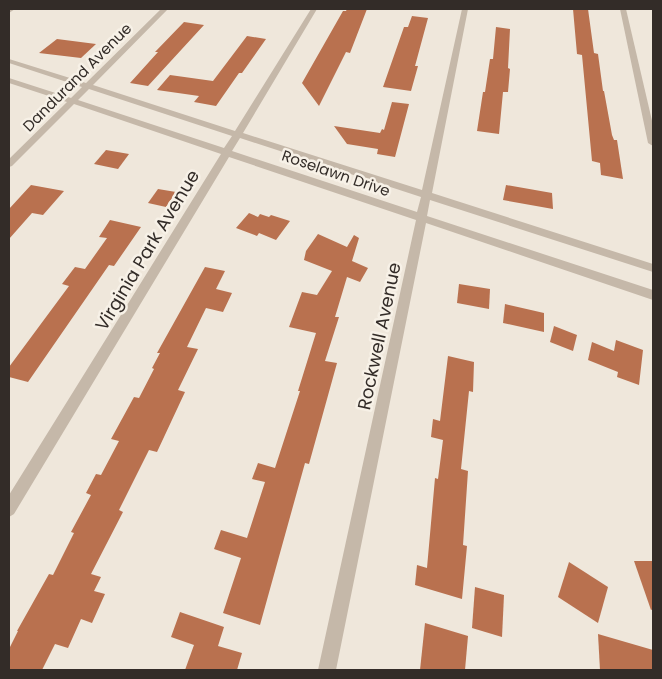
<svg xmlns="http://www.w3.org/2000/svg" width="662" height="679" viewBox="0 0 662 679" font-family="Poppins,sans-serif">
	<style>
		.building { fill: #b9714f }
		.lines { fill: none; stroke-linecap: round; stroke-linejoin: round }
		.street { fill: #c5b8a9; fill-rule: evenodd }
		.labels { text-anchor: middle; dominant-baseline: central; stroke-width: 5; stroke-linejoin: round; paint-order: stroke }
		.far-street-label { font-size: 15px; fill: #332c28; stroke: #f7f1e7 }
		.street-label { font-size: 18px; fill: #332c28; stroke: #f7f1e7 }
	</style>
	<rect width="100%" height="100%" fill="#efe7db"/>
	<g class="building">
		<path d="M347,9H367L350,53L346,52L319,106L302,83L343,11H346Z"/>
		<path d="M573,9H588L594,53L598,54L603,91H604L612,135L614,140H617L623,179L601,175L600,163L592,161L582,55L577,54Z"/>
		<path d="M412,16L428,18L415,66H418L411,91L383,87L404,27H408Z"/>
		<path d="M184,22L204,25L148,86L130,83L158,52H155Z"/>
		<path d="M496,27L510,29L508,68L510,69L508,92H503L499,134L477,131L483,92H485L490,59H493Z"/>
		<path d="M247,36L266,39L242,73H239L216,106L194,102L199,96L157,90L170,75L213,81Z"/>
		<path d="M57,39L96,44L81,58L39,53Z"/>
		<path d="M392,102L409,104L395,157L377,154L378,149L347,144L334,126L380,133L382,129L384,130Z"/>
		<path d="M106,150L129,154L118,169L94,164Z"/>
		<path d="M31,185L64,191L43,215L32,213L9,239V209Z"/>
		<path d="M506,185L552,193L553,209L503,200Z"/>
		<path d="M158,189L176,192L166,207L148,203Z"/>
		<path d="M249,213L258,217L260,214L269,217L271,215L290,221L276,240L259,233L257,236L236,228Z"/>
		<path d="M110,220L141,227L114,266L109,265L28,382L9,377V367L69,286L62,284L75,267L85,269L107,238L99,237Z"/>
		<path d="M318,234L347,247L354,235L359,238L352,261L368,268L360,282L347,277L335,317H339L325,361L337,363L309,464L305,463L260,625L223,613L241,558L214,549L221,530L247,538L265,482L252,479L258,463L275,468L300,391H298L316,333L289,327L302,292L317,295L332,271L304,260L306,251Z"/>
		<path d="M205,267L225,271L216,289L232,293L223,312L206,308L187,347L198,349L178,390L185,392L157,452L149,450L119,510L123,512L91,574L101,577L94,591L105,594L92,623L81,619L68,648L55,644L42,670H9V649L18,631H17L49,574L53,575L74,533L71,532L91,495L86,493L96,474L101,475L119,441L111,439L134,397L139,398L154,369L152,368L160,353H157Z"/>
		<path d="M459,284L490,289L489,309L457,303Z"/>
		<path d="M505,304L544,313V332L503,323Z"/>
		<path d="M554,326L577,335L573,351L550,342Z"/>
		<path d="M616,340L643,350L639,385L617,377L618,372L588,360L592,342L614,351Z"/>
		<path d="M448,356L474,362L473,392L469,391L461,469L468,471L463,545L467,546L462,599L415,585L417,565L427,568L435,478L438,479L443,440L431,437L433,419L440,421Z"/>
		<path d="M634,561H653V609L651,610Z"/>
		<path d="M569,562L608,587L598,623L558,597Z"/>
		<path d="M475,587L504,595L502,637L472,628Z"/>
		<path d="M180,612L224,627L218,646L242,653L237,670H185L194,645L171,637Z"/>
		<path d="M425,623L468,636L465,670H420Z"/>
		<path d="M598,634L653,650V670H600Z"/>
	</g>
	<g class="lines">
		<g class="street">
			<path d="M9,9H15L9,13Z"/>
			<path d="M161,9H168L93,85L235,131L311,9H317L243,133L422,190L462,9H468L432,193L653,264V272L430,200L427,216L653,290V300L426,223L336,670H318L416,220L229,157L14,514L9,517V495L221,154L74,104L12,166L9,167V159L67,102L9,83V78L71,98L82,87L9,63V59L86,83ZM89,89L232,136L224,148L78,100ZM240,138L421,197L417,212L232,151Z"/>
			<path d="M620,9H626L653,125V146L648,143Z"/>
		</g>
	</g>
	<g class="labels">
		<g class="far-street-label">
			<text transform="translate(77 77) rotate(-45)">Dandurand Avenue</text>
			<text transform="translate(336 173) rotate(19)">Roselawn Drive</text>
		</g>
		<g class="street-label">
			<text transform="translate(147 250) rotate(-59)">Virginia Park Avenue</text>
			<text transform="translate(379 336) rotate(-78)">Rockwell Avenue</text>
		</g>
	</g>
	<rect width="662" height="679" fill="none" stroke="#332c28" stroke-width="20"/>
</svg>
